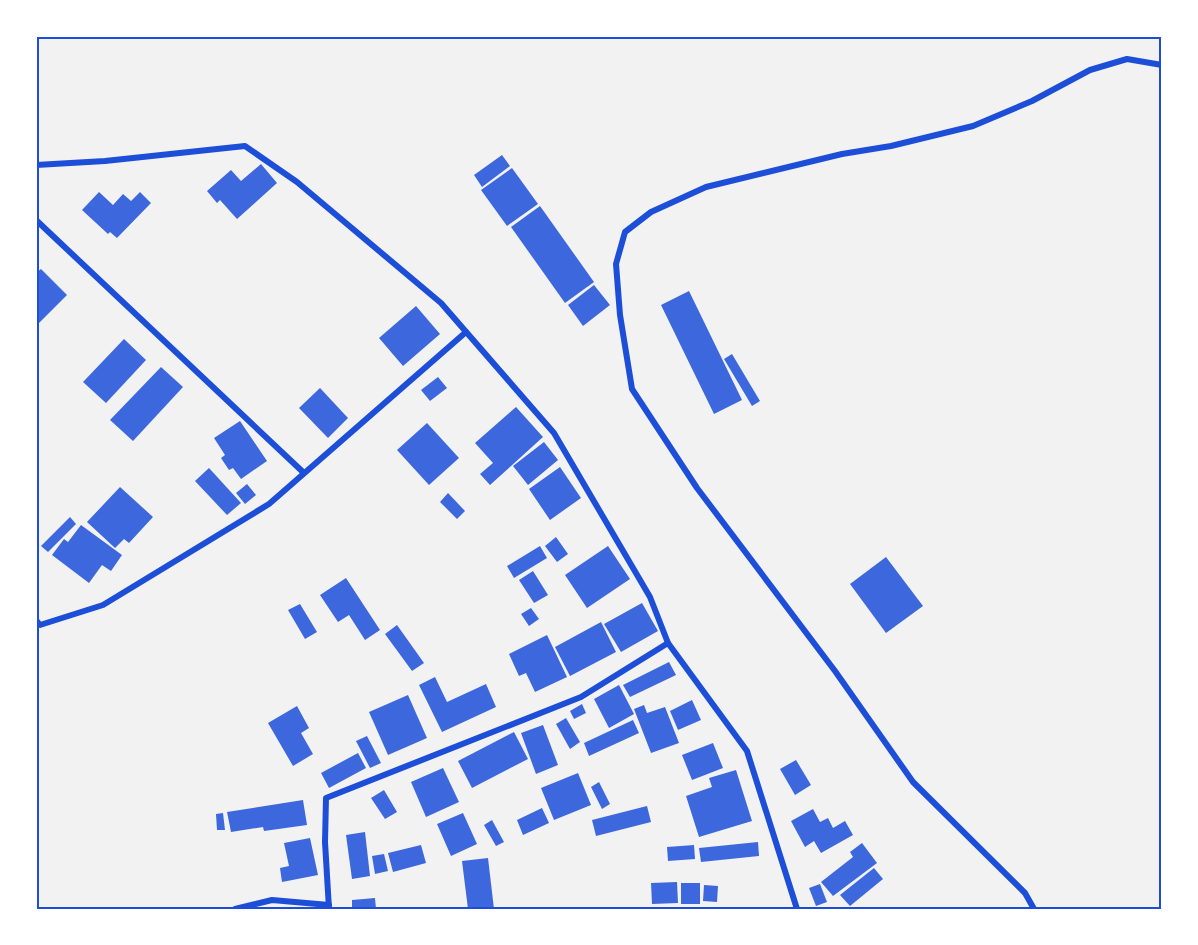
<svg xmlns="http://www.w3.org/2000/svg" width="1198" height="945" viewBox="0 0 1198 945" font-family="Barlow,sans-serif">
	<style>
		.building { fill: #3d67dc }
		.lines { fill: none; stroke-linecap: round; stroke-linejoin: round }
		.minor { stroke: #1d4ed8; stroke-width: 6 }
		.neatline { fill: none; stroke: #1d4ed8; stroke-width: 2 }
	</style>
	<rect width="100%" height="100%" fill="#f2f2f2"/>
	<g class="building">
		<path d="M502,155L510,166L482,187L474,175Z"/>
		<path d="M261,164L277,183L237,219L220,200L217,203L207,191L231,170L241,181Z"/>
		<path d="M512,168L538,204L507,226L481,190Z"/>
		<path d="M99,192L113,205L123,194L131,201L140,192L151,203L117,238L110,232L108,234L82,210Z"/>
		<path d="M540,206L594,282L565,303L511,227Z"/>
		<path d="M41,269L67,295L36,326V273Z"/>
		<path d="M594,285L610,305L583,326L568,305Z"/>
		<path d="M689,291L742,400L714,414L661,305Z"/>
		<path d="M416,306L440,334L403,366L379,338Z"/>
		<path d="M124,339L146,360L106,403L83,382Z"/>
		<path d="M732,354L760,401L752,406L724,359Z"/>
		<path d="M161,367L183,387L133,441L110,420Z"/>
		<path d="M438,377L447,388L430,401L421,390Z"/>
		<path d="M320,388L348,418L328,438L299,408Z"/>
		<path d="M516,407L543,437L490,485L480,474L493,463L475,443Z"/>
		<path d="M240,421L267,461L241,479L233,468L229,470L221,458L225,455L214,438Z"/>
		<path d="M427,423L459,458L429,485L397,450Z"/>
		<path d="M544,442L558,460L528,485L513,466Z"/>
		<path d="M560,467L581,498L550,520L529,489Z"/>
		<path d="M209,468L241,503L227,515L195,481Z"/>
		<path d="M247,484L256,495L245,504L236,493Z"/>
		<path d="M120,487L153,517L129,543L124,539L115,548L87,522Z"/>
		<path d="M448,493L465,511L457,519L440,502Z"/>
		<path d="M70,517L76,524L48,552L41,546Z"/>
		<path d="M81,525L122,555L111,571L102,565L89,583L52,555L64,539L68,542Z"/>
		<path d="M556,537L568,554L557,562L545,546Z"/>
		<path d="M540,546L547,558L514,578L507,566Z"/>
		<path d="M608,546L630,579L587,608L565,575Z"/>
		<path d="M886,557L923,606L886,633L850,584Z"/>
		<path d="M533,571L548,595L534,603L519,580Z"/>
		<path d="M346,578L380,630L365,640L349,615L338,622L320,595Z"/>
		<path d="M642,603L658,631L621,652L604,624Z"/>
		<path d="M300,604L317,632L305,639L288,610Z"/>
		<path d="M531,608L539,619L529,626L521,614Z"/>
		<path d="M601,622L616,652L570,676L555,647Z"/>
		<path d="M397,625L424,663L412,671L385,634Z"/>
		<path d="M547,635L567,677L535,692L526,673L519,676L509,654Z"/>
		<path d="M669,662L676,675L630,697L623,685Z"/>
		<path d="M435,677L447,702L486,684L496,707L442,732L419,685Z"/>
		<path d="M619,685L634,714L609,728L594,699Z"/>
		<path d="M408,695L427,738L388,755L369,712Z"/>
		<path d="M692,700L701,720L678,730L670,711Z"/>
		<path d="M582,704L586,713L574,719L570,711Z"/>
		<path d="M644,705L647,713L665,707L679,743L651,753L634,709Z"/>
		<path d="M297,706L309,728L301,733L313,754L293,766L268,723Z"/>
		<path d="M566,718L580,742L570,749L556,724Z"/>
		<path d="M633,720L639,733L589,756L584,743Z"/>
		<path d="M543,725L558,765L536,774L521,733Z"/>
		<path d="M514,732L528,759L472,788L458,761Z"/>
		<path d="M367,736L381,763L370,768L356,741Z"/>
		<path d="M713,743L723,768L692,780L682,755Z"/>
		<path d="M358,753L366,768L329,788L321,773Z"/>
		<path d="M796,760L811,785L795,795L780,769Z"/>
		<path d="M443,768L459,802L426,817L411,782Z"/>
		<path d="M736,770L752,821L699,837L686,796L712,787L709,778Z"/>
		<path d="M578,773L591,805L554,820L541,788Z"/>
		<path d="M599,782L610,804L602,809L591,787Z"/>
		<path d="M384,790L397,812L385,819L371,798Z"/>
		<path d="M303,800L307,825L264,831L263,827L231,832L227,812Z"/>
		<path d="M647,806L651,822L596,836L592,820Z"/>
		<path d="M542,808L549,823L523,835L517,820Z"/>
		<path d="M813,809L820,822L828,818L833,828L845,821L853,835L821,853L814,841L805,847L791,821Z"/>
		<path d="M223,813L225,830H217L216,814Z"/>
		<path d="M463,813L477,844L451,856L437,824Z"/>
		<path d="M492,820L504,842L496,846L484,825Z"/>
		<path d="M365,832L370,876L352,879L346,835Z"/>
		<path d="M310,838L318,875L282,882L280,868L289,866L284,843Z"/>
		<path d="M758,842L759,856L701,862L699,848Z"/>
		<path d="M862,843L877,863L833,896L821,882L853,857L850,852Z"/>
		<path d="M421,845L426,863L393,872L388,853Z"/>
		<path d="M694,845L695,859L668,861L667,847Z"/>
		<path d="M384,854L388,871L375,874L372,856Z"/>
		<path d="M488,858L494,909H468L462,861Z"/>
		<path d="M874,868L883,879L850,906L840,895Z"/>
		<path d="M677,882L678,903L652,904L651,883Z"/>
		<rect x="681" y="883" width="19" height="21"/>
		<path d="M820,884L827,902L816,906L809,888Z"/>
		<path d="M704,885L718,886L717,902L703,901Z"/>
		<path d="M375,898L376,909H352V900Z"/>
	</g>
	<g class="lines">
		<g class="minor">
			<path d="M36,165L105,161L245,146L297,182L441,303L554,433L650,597L668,643L747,751L797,909"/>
			<path d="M36,220L304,473"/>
			<path d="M36,620L40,625L103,605L269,504L466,332"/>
			<path d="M235,909L272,900L329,905"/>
			<path d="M329,909L325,842L326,798L581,697L668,643"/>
			<path d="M1034,909L1025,893L913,782L835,671L697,488L632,389L620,315L616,264L625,232L651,212L706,187L842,154L891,146L973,126L1032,101L1090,70L1127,59L1162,65"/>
		</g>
	</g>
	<rect width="1198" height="945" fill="none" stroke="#ffffff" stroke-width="75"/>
	<rect x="38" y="38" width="1122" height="870" class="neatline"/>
</svg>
